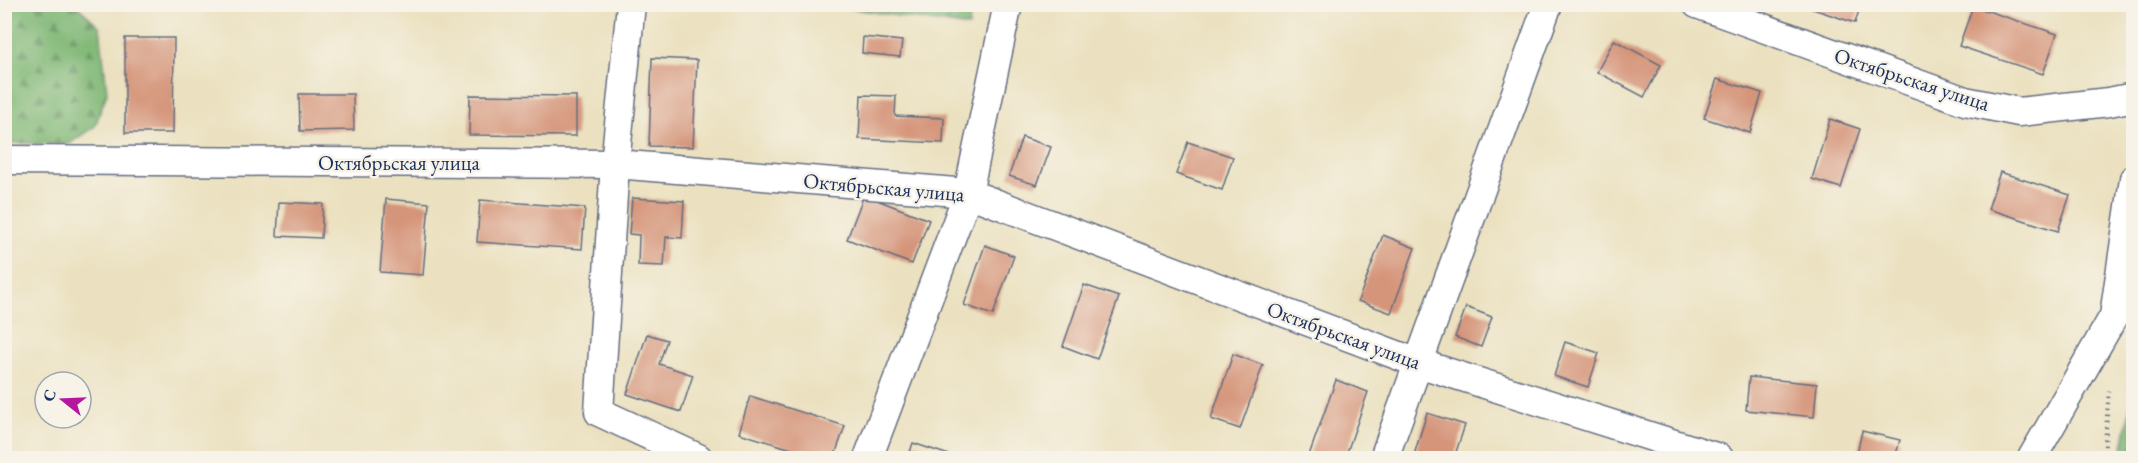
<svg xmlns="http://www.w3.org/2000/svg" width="2138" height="463" viewBox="0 0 2138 463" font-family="'EB Garamond',serif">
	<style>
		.forest { fill: url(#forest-firs); stroke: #4e746a; stroke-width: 1.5 }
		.building { fill: #d5957a }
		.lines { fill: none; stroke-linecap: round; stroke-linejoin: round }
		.minor-casing { stroke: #646d80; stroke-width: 31 }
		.path { stroke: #646d80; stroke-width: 4; stroke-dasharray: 1.5 4.5; stroke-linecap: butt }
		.minor { stroke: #fff; stroke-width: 28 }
		.labels { text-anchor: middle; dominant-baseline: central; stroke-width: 5; stroke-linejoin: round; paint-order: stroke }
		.street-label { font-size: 21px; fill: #1b2f5e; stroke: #f7f3e8 }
	</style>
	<defs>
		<pattern id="forest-firs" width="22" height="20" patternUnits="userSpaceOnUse" patternTransform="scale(1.5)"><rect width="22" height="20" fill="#80b876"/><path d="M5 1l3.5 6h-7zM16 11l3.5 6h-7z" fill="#689664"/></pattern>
	</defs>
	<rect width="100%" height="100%" fill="#f7f3e8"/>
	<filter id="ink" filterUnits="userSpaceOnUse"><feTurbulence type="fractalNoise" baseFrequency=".0167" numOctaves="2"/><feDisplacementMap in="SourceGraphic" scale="12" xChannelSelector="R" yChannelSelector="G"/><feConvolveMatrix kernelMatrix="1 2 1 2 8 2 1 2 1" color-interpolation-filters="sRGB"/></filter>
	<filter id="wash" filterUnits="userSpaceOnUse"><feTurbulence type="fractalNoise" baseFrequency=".008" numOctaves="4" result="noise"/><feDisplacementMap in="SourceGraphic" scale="24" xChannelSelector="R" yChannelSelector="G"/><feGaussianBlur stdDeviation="1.35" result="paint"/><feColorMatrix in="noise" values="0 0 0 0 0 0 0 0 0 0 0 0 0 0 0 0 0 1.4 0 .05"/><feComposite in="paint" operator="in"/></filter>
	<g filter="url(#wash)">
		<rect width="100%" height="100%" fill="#ebe1c0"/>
		<g class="forest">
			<path d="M16,5H76L100,27L107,93L95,126L69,144L11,143L5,134V40Z"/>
			<path d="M828,5H971L969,27Z"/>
			<path d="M2133,393V458H2121Z"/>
		</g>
		<g id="blocks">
			<g class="building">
				<path d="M1798,4H1861L1855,23Z"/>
				<path d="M1973,6L2057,34L2043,74L1959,46Z"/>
				<path d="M863,37L902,41L900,57L862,53Z"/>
				<path d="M125,38H174L173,133H125Z"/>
				<path d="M1614,40L1661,65L1644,97L1597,72Z"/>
				<path d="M652,58L697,60L693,147L649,146Z"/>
				<path d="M1717,79L1762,93L1750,133L1704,118Z"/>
				<path d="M299,94H353L354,130L300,131Z"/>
				<path d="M470,95L576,96V136L469,135Z"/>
				<path d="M861,95L896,96L895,116L944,118L943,143L859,139Z"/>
				<path d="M1830,119L1860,129L1841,188L1812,179Z"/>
				<path d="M1022,137L1051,147L1037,185L1009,176Z"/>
				<path d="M1188,142L1233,157L1222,190L1176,174Z"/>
				<path d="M2000,172L2070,195L2058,231L1988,209Z"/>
				<path d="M864,195L929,220L912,264L847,239Z"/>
				<path d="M632,198L684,201L682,238L666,237L664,266L638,265L639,235L629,234Z"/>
				<path d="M386,199L429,203L423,275L380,272Z"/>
				<path d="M480,200L585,208L582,249L477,242Z"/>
				<path d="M279,202L323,204L321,238L277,236Z"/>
				<path d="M1383,235L1415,248L1391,313L1358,301Z"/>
				<path d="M985,245L1014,256L993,315L964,305Z"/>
				<path d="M1084,285L1119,297L1097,359L1063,346Z"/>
				<path d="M1466,307L1492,317L1481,347L1455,337Z"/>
				<path d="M647,334L667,340L659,364L693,375L681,412L627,394Z"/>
				<path d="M1565,342L1599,353L1588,387L1554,376Z"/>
				<path d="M1233,354L1263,365L1240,429L1211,419Z"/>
				<path d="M1749,377L1817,384L1814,417L1746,410Z"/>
				<path d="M1336,380L1368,392L1345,458H1308Z"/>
				<path d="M750,396L845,426L834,458H821L739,433Z"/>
				<path d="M1427,413L1465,425L1454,458H1413Z"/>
				<path d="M1862,431L1900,440L1895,458H1856Z"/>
				<path d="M913,443L949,455L948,458H908Z"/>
			</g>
		</g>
	</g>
	<g filter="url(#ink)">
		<use href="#blocks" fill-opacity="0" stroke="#646d80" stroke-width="1.5"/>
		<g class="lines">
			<g class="minor-casing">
				<g id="minor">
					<path d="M631,4L615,164L599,412L698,458"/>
					<path d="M1697,4L1965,101L2019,112L2109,102L2134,97"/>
					<path d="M4,160L615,164L968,193L1418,363L1719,458"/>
					<path d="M868,458L968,193L1008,4"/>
					<path d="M1384,458L1548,4"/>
					<path d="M2032,458L2114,316L2134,179"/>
				</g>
			</g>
			<path class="path" d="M2104,458L2109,388"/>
			<use href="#minor" class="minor"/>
		</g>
	</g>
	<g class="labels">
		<g class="street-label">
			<text transform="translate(1912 79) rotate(18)">Октябрьская улица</text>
			<text x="399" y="162">Октябрьская улица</text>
			<text transform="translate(884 187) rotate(5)">Октябрьская улица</text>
			<text transform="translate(1344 335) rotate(20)">Октябрьская улица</text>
		</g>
	</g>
	<rect width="2138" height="463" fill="none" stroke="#f7f3e8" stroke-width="24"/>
	<g transform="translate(63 400) rotate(288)"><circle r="28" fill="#f7f3e8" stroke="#9fa5b1" stroke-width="1.5"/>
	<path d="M0-4.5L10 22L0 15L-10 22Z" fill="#b5179e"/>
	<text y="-9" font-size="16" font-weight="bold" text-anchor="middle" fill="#1b2f5e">С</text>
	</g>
</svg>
